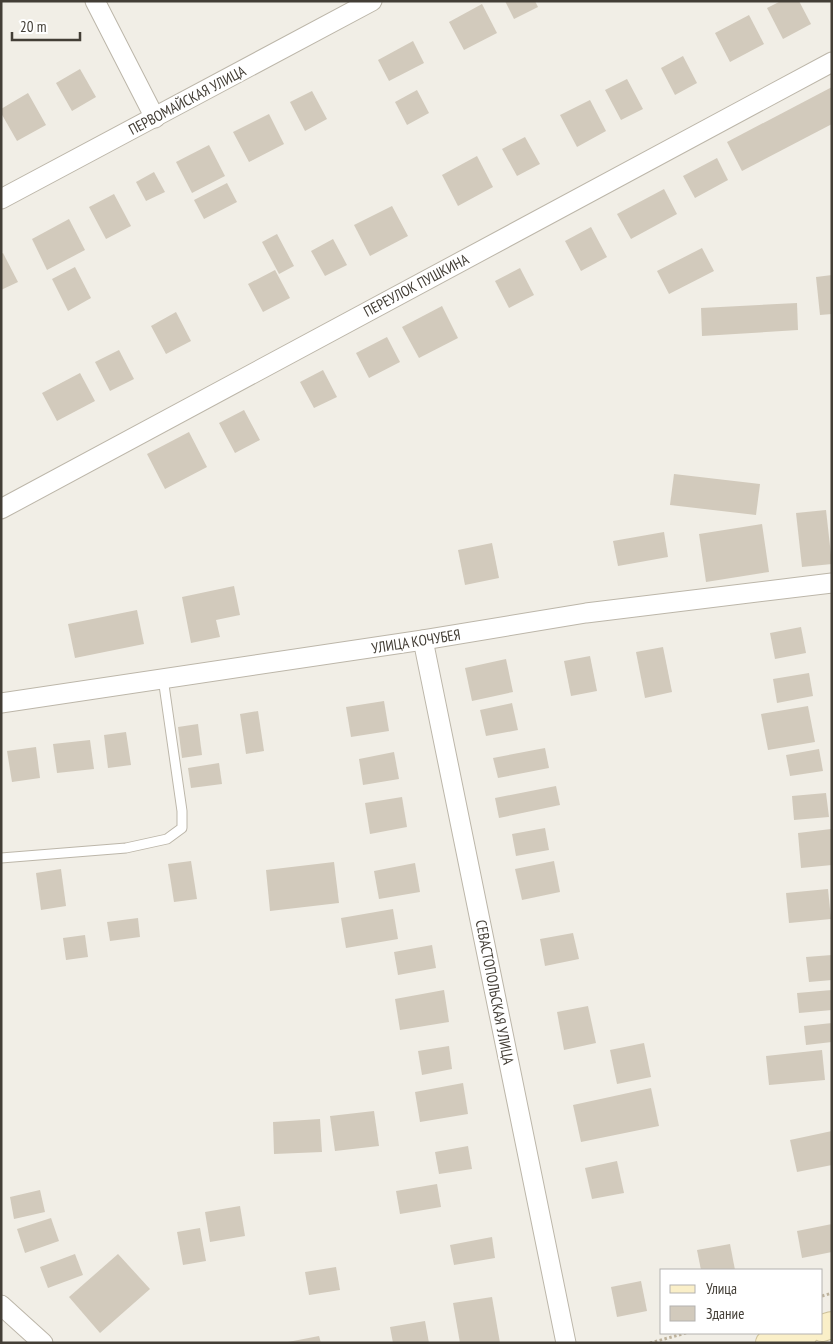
<svg xmlns="http://www.w3.org/2000/svg" width="833" height="1344" viewBox="0 0 833 1344" font-family="'PT Sans Narrow',sans-serif">
	<style>
		.building { fill: #d2cabc }
		.lines { fill: none; stroke-linecap: round; stroke-linejoin: round }
		.service-casing { stroke: #bcb6a9; stroke-width: 11 }
		.minor-casing { stroke: #bcb6a9; stroke-width: 21 }
		.secondary-casing { stroke: #cec199; stroke-width: 28 }
		.path { stroke: #bdb29c; stroke-width: 3; stroke-dasharray: 2.5 2.5; stroke-linecap: butt }
		.service { stroke: #fff; stroke-width: 9 }
		.minor { stroke: #fff; stroke-width: 19 }
		.secondary { stroke: #faefc8; stroke-width: 26 }
		.labels { text-anchor: middle; dominant-baseline: central; stroke-width: 4; stroke-linejoin: round; paint-order: stroke }
		.street-label { font-size: 15px; fill: #433e36; stroke: #fff }
	</style>
	<rect width="100%" height="100%" fill="#f1eee6"/>
	<g class="building">
		<path d="M505,1H535L538,7L514,19Z"/>
		<path d="M781,1H799L811,24L783,39L767,8Z"/>
		<path d="M482,4L497,33L464,50L449,22Z"/>
		<path d="M749,15L764,44L730,62L715,33Z"/>
		<path d="M413,41L424,63L389,81L378,60Z"/>
		<path d="M683,56L697,83L675,95L661,68Z"/>
		<path d="M80,69L96,97L72,111L56,83Z"/>
		<path d="M627,79L643,109L621,120L605,90Z"/>
		<path d="M832,87V124L742,171L727,142Z"/>
		<path d="M417,90L429,113L407,125L395,102Z"/>
		<path d="M312,91L327,119L305,131L290,102Z"/>
		<path d="M28,93L46,125L17,141L1,113V109Z"/>
		<path d="M590,100L606,131L577,147L560,115Z"/>
		<path d="M269,114L284,144L249,162L233,132Z"/>
		<path d="M525,137L540,164L517,176L502,149Z"/>
		<path d="M209,145L225,176L192,193L176,162Z"/>
		<path d="M477,156L493,187L458,206L442,175Z"/>
		<path d="M717,158L728,180L695,198L683,176Z"/>
		<path d="M154,172L165,192L146,201L136,182Z"/>
		<path d="M227,183L237,202L204,219L194,200Z"/>
		<path d="M664,189L677,214L631,239L617,214Z"/>
		<path d="M114,194L131,226L106,239L89,207Z"/>
		<path d="M392,206L408,236L370,256L354,225Z"/>
		<path d="M69,219L85,250L47,270L32,239Z"/>
		<path d="M591,227L607,257L581,271L565,241Z"/>
		<path d="M277,234L294,266L279,274L262,242Z"/>
		<path d="M333,239L347,265L325,276L311,251Z"/>
		<path d="M702,248L714,271L669,294L657,271Z"/>
		<path d="M3,253L18,282L1,290V254Z"/>
		<path d="M75,267L91,298L68,311L52,279Z"/>
		<path d="M520,268L534,295L509,308L495,281Z"/>
		<path d="M275,270L290,298L263,312L248,284Z"/>
		<path d="M832,275V314L820,315L816,277Z"/>
		<path d="M797,303L798,330L702,336L701,308Z"/>
		<path d="M442,306L458,338L419,358L402,327Z"/>
		<path d="M176,312L191,341L166,354L151,326Z"/>
		<path d="M387,337L400,362L369,378L356,353Z"/>
		<path d="M119,350L134,379L110,391L95,362Z"/>
		<path d="M323,370L337,397L314,408L300,382Z"/>
		<path d="M80,373L95,401L57,421L42,393Z"/>
		<path d="M244,410L260,440L235,453L219,423Z"/>
		<path d="M189,432L207,467L165,489L147,454Z"/>
		<path d="M674,474L760,484L756,515L670,505Z"/>
		<path d="M826,510L832,564L802,567L796,513Z"/>
		<path d="M762,524L769,572L706,582L699,534Z"/>
		<path d="M664,532L668,557L618,566L613,541Z"/>
		<path d="M492,543L499,578L465,585L458,550Z"/>
		<path d="M234,586L240,615L216,620L220,637L191,643L182,597Z"/>
		<path d="M137,610L144,644L75,658L68,624Z"/>
		<path d="M801,627L806,653L775,659L770,633Z"/>
		<path d="M663,647L672,692L645,698L636,652Z"/>
		<path d="M590,656L597,691L571,696L564,661Z"/>
		<path d="M506,659L513,692L472,701L465,668Z"/>
		<path d="M809,673L813,696L777,703L773,679Z"/>
		<path d="M384,701L389,731L351,737L346,707Z"/>
		<path d="M512,703L518,730L486,736L480,710Z"/>
		<path d="M808,706L815,742L768,750L761,714Z"/>
		<path d="M258,711L264,751L246,754L240,714Z"/>
		<path d="M198,724L202,755L182,758L178,727Z"/>
		<path d="M126,732L131,765L108,768L104,735Z"/>
		<path d="M90,740L94,769L57,773L53,744Z"/>
		<path d="M36,747L40,778L12,782L7,751Z"/>
		<path d="M545,748L549,768L498,778L493,758Z"/>
		<path d="M819,749L823,771L790,776L786,755Z"/>
		<path d="M394,752L399,779L363,785L359,759Z"/>
		<path d="M219,763L222,784L191,788L188,768Z"/>
		<path d="M556,786L560,805L499,818L495,798Z"/>
		<path d="M826,793L829,817L794,820L792,796Z"/>
		<path d="M402,797L407,827L370,834L365,803Z"/>
		<path d="M545,828L549,850L516,856L512,834Z"/>
		<path d="M831,829L832,865L801,868L798,833Z"/>
		<path d="M191,861L197,899L174,902L168,864Z"/>
		<path d="M554,861L560,892L522,900L515,869Z"/>
		<path d="M334,862L339,903L270,911L266,870Z"/>
		<path d="M415,863L420,892L379,899L374,871Z"/>
		<path d="M61,869L66,906L41,910L36,873Z"/>
		<path d="M828,889L831,919L789,923L786,893Z"/>
		<path d="M393,909L398,939L346,948L341,918Z"/>
		<path d="M138,918L140,937L110,941L107,922Z"/>
		<path d="M573,933L579,959L545,966L540,939Z"/>
		<path d="M85,935L88,957L66,960L63,938Z"/>
		<path d="M432,945L436,968L398,975L394,952Z"/>
		<path d="M832,955V980L809,982L806,957Z"/>
		<path d="M444,990L449,1022L400,1030L395,999Z"/>
		<path d="M832,990V1010L799,1013L797,993Z"/>
		<path d="M588,1006L596,1043L564,1050L557,1012Z"/>
		<path d="M832,1023V1042L806,1045L804,1026Z"/>
		<path d="M644,1043L651,1077L617,1084L610,1050Z"/>
		<path d="M449,1046L452,1069L422,1075L418,1051Z"/>
		<path d="M822,1050L825,1080L769,1085L766,1056Z"/>
		<path d="M463,1083L468,1114L420,1122L415,1092Z"/>
		<path d="M651,1088L659,1126L581,1142L573,1105Z"/>
		<path d="M374,1111L379,1146L335,1151L330,1116Z"/>
		<path d="M320,1119L322,1152L274,1154L273,1122Z"/>
		<path d="M832,1131V1165L797,1172L790,1140Z"/>
		<path d="M468,1146L472,1169L439,1174L435,1152Z"/>
		<path d="M617,1161L624,1193L592,1199L585,1168Z"/>
		<path d="M437,1184L441,1207L400,1214L396,1191Z"/>
		<path d="M40,1190L45,1212L14,1219L10,1197Z"/>
		<path d="M240,1206L245,1236L210,1242L205,1212Z"/>
		<path d="M51,1218L59,1241L25,1253L17,1229Z"/>
		<path d="M832,1224V1252L802,1258L797,1231Z"/>
		<path d="M200,1228L206,1261L183,1265L177,1232Z"/>
		<path d="M492,1237L495,1258L454,1265L450,1245Z"/>
		<path d="M730,1244L735,1270H701L697,1250Z"/>
		<path d="M75,1254L83,1275L48,1288L40,1267Z"/>
		<path d="M118,1254L150,1289L100,1333L69,1297Z"/>
		<path d="M336,1267L340,1290L309,1295L305,1272Z"/>
		<path d="M641,1281L647,1311L617,1317L611,1287Z"/>
		<path d="M492,1297L500,1343H460L453,1303Z"/>
		<path d="M425,1321L429,1343H393L390,1327Z"/>
		<path d="M319,1336L321,1343H288V1342Z"/>
	</g>
	<g class="lines">
		<g class="service-casing">
			<path id="service" d="M1,858L126,848L167,839L182,828V811L163,678"/>
		</g>
		<g class="minor-casing">
			<g id="minor">
				<path d="M95,1L155,118"/>
				<path d="M1,199L372,1"/>
				<path d="M1,509L832,62"/>
				<path d="M423,640L566,1343"/>
				<path d="M1,703L423,640L586,613L832,583"/>
				<path d="M1,1305L43,1343"/>
			</g>
		</g>
		<g class="secondary-casing">
			<g id="secondary">
				<path d="M822,1328L832,1325"/>
				<path d="M769,1343L805,1333"/>
			</g>
		</g>
		<g class="path">
			<path d="M822,1296L832,1293"/>
			<path d="M650,1343L686,1333"/>
		</g>
		<use href="#service" class="service"/>
		<use href="#minor" class="minor"/>
		<use href="#secondary" class="secondary"/>
	</g>
	<g class="labels">
		<g class="street-label">
			<text transform="translate(187 100) rotate(-28)">ПЕРВОМАЙСКАЯ УЛИЦА</text>
			<text transform="translate(416 285) rotate(-28)">ПЕРЕУЛОК ПУШКИНА</text>
			<text transform="translate(416 641) rotate(-9)">УЛИЦА КОЧУБЕЯ</text>
			<text transform="translate(495 992) rotate(79)">СЕВАСТОПОЛЬСКАЯ УЛИЦА</text>
		</g>
	</g>
	<rect width="833" height="1344" fill="none" stroke="#433e36" stroke-width="5"/>
	<rect x="660" y="1269" width="162" height="65" fill="#ffffff" stroke="#b4b2af"/>
	<rect x="670" y="1285" width="25" height="8" fill="#faefc8" stroke="#b4b2af"/>
	<text x="706" y="1294" font-size="15" fill="#433e36">Улица</text>
	<rect x="670" y="1306" width="25" height="15" fill="#d2cabc" stroke="#b4b2af"/>
	<text x="706" y="1319" font-size="15" fill="#433e36">Здание</text>
	<path d="M12 32v8h68v-8" fill="none" stroke="#433e36" stroke-width="2.5"/>
	<text x="20" y="32" font-size="15" fill="#433e36" stroke="#ffffff" stroke-width="4" paint-order="stroke">20 m</text>
</svg>
